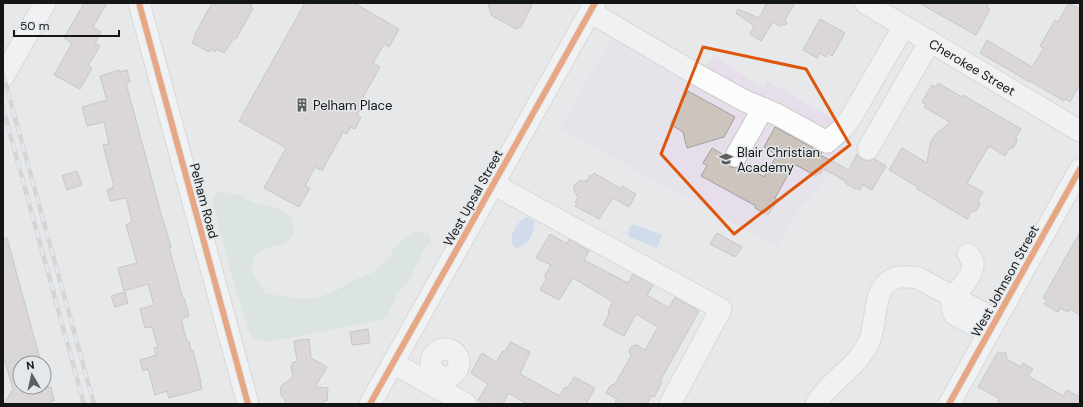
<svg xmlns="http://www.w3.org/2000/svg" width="1083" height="407" viewBox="0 0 1083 407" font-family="'DM Sans',sans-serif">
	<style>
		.education { fill: #e6dfeb }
		.green { fill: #cfe0d1 }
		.water { fill: #b8ccf0 }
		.building { fill: #cdc4be; stroke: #9e9f9f }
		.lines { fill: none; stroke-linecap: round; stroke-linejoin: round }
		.minor-casing { stroke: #c5c6c8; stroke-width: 23 }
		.minor { stroke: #fbfcfc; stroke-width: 21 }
		.rail-casing { stroke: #bebec0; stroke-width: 4.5 }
		.rail { stroke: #e5e8eb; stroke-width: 3; stroke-dasharray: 9; stroke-linecap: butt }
		.cycleway-casing { stroke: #e5e8eb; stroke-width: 8 }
		.cycleway { stroke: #e8590c; stroke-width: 6 }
		.marked { fill: none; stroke: #dd560c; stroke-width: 3; stroke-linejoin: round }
		.labels { text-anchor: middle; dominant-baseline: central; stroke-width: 3; stroke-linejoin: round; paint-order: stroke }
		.street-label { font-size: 13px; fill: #141516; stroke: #e5e8eb }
		.poi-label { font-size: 13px; fill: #141516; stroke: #e5e8eb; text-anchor: start }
	</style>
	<rect width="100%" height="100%" fill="#e6e8ea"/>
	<path class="education" d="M622,19L704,70L714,55L763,88L767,81L853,130L820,188L791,218L778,247L560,129Z"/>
	<path class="green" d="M224,192L241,196L252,202L277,208L291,217C292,224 296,231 291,238C287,244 279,244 272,246C241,255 252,276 266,294L304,299L320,297L339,289L352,281L374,272L389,259L393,250L404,239L416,232H420L429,235L431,242L425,248L409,280L396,296L387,316L381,320L272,341H261L253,338L249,330L235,287L212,200L216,193Z"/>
	<g class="water">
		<path d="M527,217L534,221C535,232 528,247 516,248L512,244C510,234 517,221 527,217Z"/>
		<path d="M635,225L662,235L657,248L629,237L628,233L630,226Z"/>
	</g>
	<g class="building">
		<path d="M84,3H107L93,27L101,32L95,43L100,46L88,66L92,68L80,89L54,75L72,43L64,38Z"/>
		<path d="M212,3H253L250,7L253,8L236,39L234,38L224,53L216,49L215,52L211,49L209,52L192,43L195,37L194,36Z"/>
		<path d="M305,3H354L399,29L389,47L384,44L373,63L380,67L358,106L361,108L357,115L361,117L355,129L350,127L347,134L343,132L322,171L315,167L305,186L310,188L299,207L264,188L286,148L239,121Z"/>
		<path d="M488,3H533L521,27L516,29L491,15Z"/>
		<path d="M767,3H795L785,19L787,24L779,26L773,22L761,41L750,34L754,26L736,13L738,9L759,18Z"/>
		<path d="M919,3H989L987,7L990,9L976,35Z"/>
		<path d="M1069,3L1080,9V84L1070,102L1065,99L1064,101L1028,80V81L980,53L987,40L1032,67L1044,48L1040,46L1055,20L1058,22Z"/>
		<path d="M820,19L845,33L832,56L828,53L826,57L820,53L817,58L803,50Z"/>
		<path d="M120,70V72L127,70L130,82L126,83L160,210L171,247H169L183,299L184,298L189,316L181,319L187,342L189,341L191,351L193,350L201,382L200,383L202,389L169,398L167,391L155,395L148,369L143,371L140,360L156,355L154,348L158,347L152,327L145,328L140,309L154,305L148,284L124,291L118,268L137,263L126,225L132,222L126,198L110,201L107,190L113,188L112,186H114L103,145L109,144L104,122L87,126L82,107L107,100L100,76Z"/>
		<path d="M938,83L962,97L963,95L1021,129L1016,137L1017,141L1013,148L1009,149L1005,156L989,146L978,164L967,183L983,192L978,200L980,204L976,211H972L967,219L917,189L918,187L889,170L902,148L927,163L930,144L935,135L950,122L924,107L926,104L922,102L932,85L936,87Z"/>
		<path d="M688,91L735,117L724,137L687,148L683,132L670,124Z"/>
		<path d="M775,127L822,153L820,155L849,170L857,154L862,160L868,161L874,159L886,166L872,190L863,185L860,190L856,188L855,189L845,183L846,182L837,176L823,169L820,174L818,173L816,176L794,164L775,198L778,200L768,215L755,208L756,206L701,176L707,166L703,163L712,148L724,155L726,162L730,167L737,168L743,165L764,177L777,155L764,147Z"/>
		<path d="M77,171L82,185L67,190L62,176Z"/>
		<path d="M594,173L621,189L622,186L636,194L629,207L613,198L599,219L575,206L577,203L575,202L578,197L574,190V186L579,181H587L590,175L592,176Z"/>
		<path d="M1080,232V315L1069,309L1068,312L1060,308L1058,312L1044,304L1047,300L1043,298Z"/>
		<path d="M717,233L742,247L735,257L710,244Z"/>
		<path d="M550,234L567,244L569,239L589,251L584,260L628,283L633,274L653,285L647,295L669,308L675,297L699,311L660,381L662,382L654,397L651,396L647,404H614L617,399L606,393L610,386L615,384L631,356L629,350L632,346L637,345L645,350L658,327L636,314L624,336L603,325L609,314L608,311L613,302L573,278L559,300L540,290L546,279L545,275L551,265L536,258Z"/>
		<path d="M7,238L41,363H20V387H51L54,401H51V404H4L13,389L3,355V239Z"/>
		<path d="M125,292L128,303L115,307L111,296Z"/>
		<path d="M368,329L370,343L352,345L350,332Z"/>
		<path d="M309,339L311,358L327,367L315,387L328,388L327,401H324L322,404H285V400L280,394L281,386L293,377L291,367L293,362L297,361L294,341Z"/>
		<path d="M511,342L530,352L520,374L560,396L564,388L568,387L574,377L595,388L586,404H527L508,393L503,404H485L478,400L488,384L471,373L478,360L482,353L496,362L502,352L505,351Z"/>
		<path d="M997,353H1006L1007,359L1021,367L1023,363L1033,369L1028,376L1063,396L1067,390L1080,397V404H997L1000,399L978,387Z"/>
	</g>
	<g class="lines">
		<g class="minor-casing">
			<g id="minor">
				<path d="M139,3L248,404"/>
				<path id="s1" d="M865,3L1080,131"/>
				<path d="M590,12L696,74L743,100L778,115L827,142L843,128L850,119L904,26"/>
				<path d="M3,77L45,3"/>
				<path d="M868,149L930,41"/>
				<path d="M736,156L763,108"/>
				<path d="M494,183L511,194L721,309L670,404"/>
				<path d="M968,254C978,263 971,275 964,284C961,289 953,293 952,298C951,304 952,309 954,314L988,333"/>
				<circle cx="445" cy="363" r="14"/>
				<path d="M393,363L466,404"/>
				<path d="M370,404L595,3"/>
				<path d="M816,404C830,380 857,368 869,342C876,326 874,298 884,286C893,275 905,276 918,278L996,320"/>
				<path d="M949,404L1080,169"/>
			</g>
		</g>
		<use href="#minor" class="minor"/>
		<g class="rail-casing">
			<g id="rail">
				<path d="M3,74L94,404"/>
				<path d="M3,108L84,404"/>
			</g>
		</g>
		<use href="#rail" class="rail"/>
		<g class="cycleway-casing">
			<g id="cycleway">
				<path d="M139,3L248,404"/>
				<path d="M370,404L595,3"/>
				<path d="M949,404L1080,169"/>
			</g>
		</g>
		<use href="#cycleway" class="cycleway"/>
	</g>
	<path d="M0 0H1083V407H0ZM703,47L806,69L850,145L734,234L661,154Z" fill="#e6e8ea" fill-opacity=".55" fill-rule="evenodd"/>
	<path class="marked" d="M703,47L806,69L850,145L734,234L661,154Z"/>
	<defs>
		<g id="building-bare" transform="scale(1.08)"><path d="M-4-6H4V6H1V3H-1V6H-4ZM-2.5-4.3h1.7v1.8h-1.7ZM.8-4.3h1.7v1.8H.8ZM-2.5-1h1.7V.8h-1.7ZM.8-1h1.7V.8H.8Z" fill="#5e5f60" stroke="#e5e8eb" stroke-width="2.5" paint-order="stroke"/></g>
		<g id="school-bare" transform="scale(1.08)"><path d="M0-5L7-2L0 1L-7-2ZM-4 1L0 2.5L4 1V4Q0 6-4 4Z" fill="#5e5f60" stroke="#e5e8eb" stroke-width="2.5" paint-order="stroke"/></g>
	</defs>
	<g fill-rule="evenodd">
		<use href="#building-bare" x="302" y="105"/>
		<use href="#school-bare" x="726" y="159"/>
	</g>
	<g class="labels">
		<g class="street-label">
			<text stroke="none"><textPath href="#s1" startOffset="125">Cherokee Street</textPath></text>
			<text transform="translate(473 198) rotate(-61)">West Upsal Street</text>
			<text transform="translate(204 201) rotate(75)">Pelham Road</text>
			<text transform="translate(1005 281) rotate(-61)">West Johnson Street</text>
		</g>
		<g class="poi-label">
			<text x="313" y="105">Pelham Place</text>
			<text x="737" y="152">Blair Christian<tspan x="737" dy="15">Academy</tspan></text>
		</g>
	</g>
	<rect width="1083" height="407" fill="none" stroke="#141516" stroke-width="8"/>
	<g transform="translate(32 375) rotate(351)"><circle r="19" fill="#e5e8eb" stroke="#919496"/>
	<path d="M0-3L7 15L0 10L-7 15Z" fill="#5e5f60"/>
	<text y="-6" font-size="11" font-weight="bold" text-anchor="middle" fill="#141516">N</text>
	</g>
	<path d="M14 30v6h105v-6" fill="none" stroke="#141516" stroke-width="2"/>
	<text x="20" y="30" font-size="12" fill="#141516" stroke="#e5e8eb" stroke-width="3" paint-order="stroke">50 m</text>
</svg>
